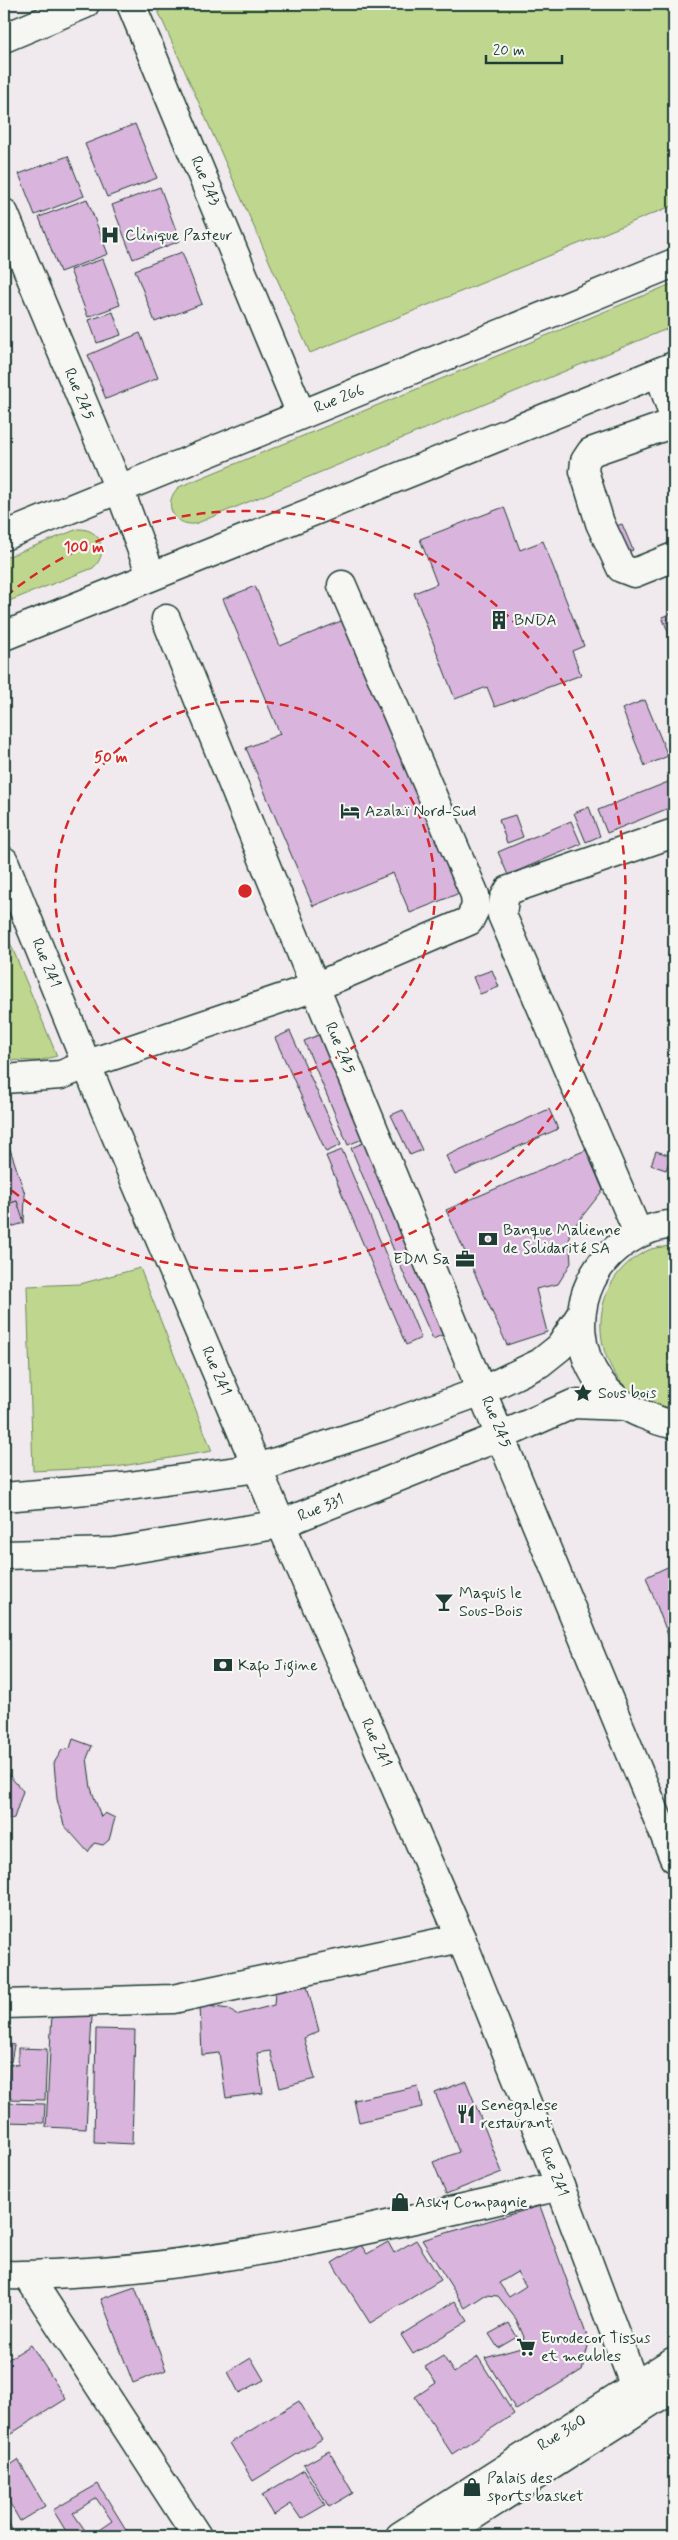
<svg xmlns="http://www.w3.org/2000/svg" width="678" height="2540" viewBox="0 0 678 2540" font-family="Mynerve,sans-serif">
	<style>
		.green { fill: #bed68d; stroke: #6e8a60 }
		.building { fill: #d9b4dd; stroke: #1f3d34; fill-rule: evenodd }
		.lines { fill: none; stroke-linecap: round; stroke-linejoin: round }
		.minor-casing { stroke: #1f3d34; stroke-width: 31 }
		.major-casing { stroke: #1f3d34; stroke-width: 31 }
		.minor { stroke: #f6f6f2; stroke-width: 28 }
		.major { stroke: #f6f6f2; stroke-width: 28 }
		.ring { fill: none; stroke: #d62828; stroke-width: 2.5; stroke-dasharray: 9 6 }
		.labels { text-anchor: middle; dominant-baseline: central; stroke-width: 4.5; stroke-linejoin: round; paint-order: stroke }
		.street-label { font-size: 16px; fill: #1f3d34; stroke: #f6f6f2 }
		.poi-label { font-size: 16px; fill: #1f3d34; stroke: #f6f6f2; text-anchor: start }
		.centre { fill: #d62828; stroke: #f6f6f2; stroke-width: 2.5 }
		.ring-label { font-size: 15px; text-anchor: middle; font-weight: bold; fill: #d62828; stroke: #f6f6f2; stroke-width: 4.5; stroke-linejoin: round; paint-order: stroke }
	</style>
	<rect width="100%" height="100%" fill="#f0e9ee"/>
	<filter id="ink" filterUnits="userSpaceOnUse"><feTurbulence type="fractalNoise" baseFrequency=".02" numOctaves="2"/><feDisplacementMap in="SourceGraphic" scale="10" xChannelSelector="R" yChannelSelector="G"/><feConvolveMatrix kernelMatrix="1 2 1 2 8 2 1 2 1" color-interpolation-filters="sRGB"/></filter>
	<g filter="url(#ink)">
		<g class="green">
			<path d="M155,4H674V205L310,353Z"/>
			<path d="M674,283V326L195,524C172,526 162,502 179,487Z"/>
			<path d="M78,529C101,528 110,553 93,568L4,603V558Z"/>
			<path d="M4,928L57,1056L38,1061L4,1060Z"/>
			<path d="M674,1245V1408C590,1402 573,1281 651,1249C658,1247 667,1247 674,1245Z"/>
			<path d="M140,1268L212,1451L116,1467L33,1471L27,1286L80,1284Z"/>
		</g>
		<g class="building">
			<path d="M135,124L157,178L107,197L85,144Z"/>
			<path d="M68,156L84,196L35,215L19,174Z"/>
			<path d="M160,187L180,241L133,259L112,205Z"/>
			<path d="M87,199L108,254L60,272L39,217Z"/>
			<path d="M182,252L202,304L155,322L135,270Z"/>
			<path d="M103,259L120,305L88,317L70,270Z"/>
			<path d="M113,312L121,335L97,343L89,320Z"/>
			<path d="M140,333L158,378L106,399L88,355Z"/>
			<path d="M504,507L520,550L543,541L584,646L572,651L581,675L495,707L487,687L455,699L414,593L437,584L420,539Z"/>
			<path d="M622,524L633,550L619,556L608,529Z"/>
			<path d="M255,586L280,646L346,619L462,892L410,913L393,873L313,906L246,748L280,734L223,599Z"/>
			<path d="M674,612V646L662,617Z"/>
			<path d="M645,700L668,756L645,766L622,709Z"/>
			<path d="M668,782L674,798V806L607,833L598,810Z"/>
			<path d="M589,807L600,836L586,842L574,813Z"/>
			<path d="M515,815L523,837L507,843L499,820Z"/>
			<path d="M571,821L581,844L508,875L498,852Z"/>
			<path d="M492,970L499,987L480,994L473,977Z"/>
			<path d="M290,1031L341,1145L326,1152L275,1038Z"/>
			<path d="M321,1034L365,1138L348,1145L304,1041Z"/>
			<path d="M549,1109L558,1129L455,1175L446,1156Z"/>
			<path d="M403,1110L422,1150L410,1155L391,1115Z"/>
			<path d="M4,1131L25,1194L24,1223L17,1201L4,1205Z"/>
			<path d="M368,1141L413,1251L397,1258L351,1148Z"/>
			<path d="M342,1150L421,1338L406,1345L326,1156Z"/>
			<path d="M586,1150L603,1190L569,1233L571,1263L558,1284L536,1289L547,1332L507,1345L446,1210Z"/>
			<path d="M656,1151L671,1156L666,1170L651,1165Z"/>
			<path d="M17,1201L24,1223L4,1229V1205Z"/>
			<path d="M415,1256L449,1332L433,1339L399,1263Z"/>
			<path d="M674,1564V1651L646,1577Z"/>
			<path d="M4,1731L7,1736V1773L23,1791L14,1818L4,1821Z"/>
			<path d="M73,1739L92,1746L87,1758L91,1788L101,1817L105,1813L115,1818L109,1840L103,1845L94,1843L88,1852L64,1825L57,1799L54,1763L62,1750L70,1748Z"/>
			<path d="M307,1986L319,2031L304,2038L315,2079L280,2088L270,2051L257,2053L263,2093L226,2098L219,2053L202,2055L200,2005L229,2009L236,2015L274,2005L275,1992Z"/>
			<path d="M52,2013L92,2016L86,2129L46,2127Z"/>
			<path d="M96,2029L135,2030L132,2144L94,2142Z"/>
			<path d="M4,2043L14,2045L11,2062L4,2061Z"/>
			<path d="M18,2048L47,2049L45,2100L8,2099L9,2064L18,2065Z"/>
			<path d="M466,2081L502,2172L446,2194L433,2162L459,2152L435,2093Z"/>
			<path d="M418,2086L422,2107L359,2122L354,2100Z"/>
			<path d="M4,2103L45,2104L44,2123L4,2122Z"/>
			<path d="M540,2206L589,2342L582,2370L516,2410L485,2358L521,2348L524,2337L516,2319L498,2296L485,2295L465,2308L422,2240ZM517,2272L526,2286L509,2297L499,2283Z"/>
			<path d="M416,2240L441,2280L370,2323L332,2263L361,2245L367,2254L388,2242L394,2253Z"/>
			<path d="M135,2287L166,2370L133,2383L101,2299Z"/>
			<path d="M455,2301L468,2321L413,2354L401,2335Z"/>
			<path d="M509,2323L517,2337L498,2348L489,2334Z"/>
			<path d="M31,2345L66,2399L4,2438V2362Z"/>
			<path d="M443,2356L454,2373L478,2357L514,2414L452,2454L415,2397L436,2383L425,2367Z"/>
			<path d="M251,2358L264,2380L239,2393L228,2372Z"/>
			<path d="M299,2401L322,2439L253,2481L230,2443Z"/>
			<path d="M329,2451L353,2493L329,2507L304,2465Z"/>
			<path d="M18,2460L45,2506L20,2521L4,2493V2469Z"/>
			<path d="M304,2470L325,2505L301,2519L291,2504L274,2515L262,2495Z"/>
			<path d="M98,2484L130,2536H90L112,2521L96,2498L73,2513L89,2536H69L53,2510Z"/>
			<path d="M4,2513L15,2536H4Z"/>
		</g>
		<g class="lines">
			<g class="minor-casing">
				<g id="minor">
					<path d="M131,4L301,414"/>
					<path d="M4,38L85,4"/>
					<path d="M4,213L120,491L151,575"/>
					<path d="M659,372L674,418"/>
					<path d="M674,423L591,452L585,461L584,471L600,523L621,568L634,573L674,557"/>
					<path d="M166,619L315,987L674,1858"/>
					<path d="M4,861L103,1105L281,1524L461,1938L560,2186L635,2387"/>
					<path d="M4,1079L61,1075L88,1064L315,987L469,921L476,907L475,895L342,585"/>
					<path d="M674,1225C659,1224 640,1232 628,1240C560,1283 567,1384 642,1414C653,1418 663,1424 674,1424"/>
					<path d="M638,1233L502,915L504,899L509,890L674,833"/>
					<path d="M4,1497L122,1487L258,1468L382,1427L482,1391L540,1363L560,1347L580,1316"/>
					<path d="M4,1555L114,1552L281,1524L501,1436L573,1404L623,1406"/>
					<path d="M4,2004L173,1999L461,1938"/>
					<path d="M4,2275C37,2276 69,2273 102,2271C257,2259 408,2220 560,2186"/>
					<path d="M28,2276L197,2536"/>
				</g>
			</g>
			<g class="major-casing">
				<g id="major">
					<path d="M4,536L674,263"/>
					<path d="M4,636L674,366"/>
					<path d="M400,2536L674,2361"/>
					<path d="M441,2536L674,2387"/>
				</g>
			</g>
			<use href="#minor" class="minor"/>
			<use href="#major" class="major"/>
		</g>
	</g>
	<g class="ring">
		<circle cx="245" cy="891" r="190"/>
		<path d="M6 596A380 380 0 1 1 6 1186"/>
	</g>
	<defs>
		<g id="hospital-bare" transform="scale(1.5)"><path d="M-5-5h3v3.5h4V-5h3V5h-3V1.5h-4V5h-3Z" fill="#1f3d34" stroke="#f6f6f2" stroke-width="2.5" paint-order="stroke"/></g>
		<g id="building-bare" transform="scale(1.5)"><path d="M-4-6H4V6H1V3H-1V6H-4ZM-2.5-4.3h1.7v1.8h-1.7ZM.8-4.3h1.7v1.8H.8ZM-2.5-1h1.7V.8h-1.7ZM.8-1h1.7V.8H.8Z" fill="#1f3d34" stroke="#f6f6f2" stroke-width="2.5" paint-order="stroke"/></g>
		<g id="hotel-bare" transform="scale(1.5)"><path d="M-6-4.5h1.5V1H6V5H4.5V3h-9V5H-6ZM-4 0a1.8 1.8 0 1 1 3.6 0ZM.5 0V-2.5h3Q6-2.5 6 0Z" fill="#1f3d34" stroke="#f6f6f2" stroke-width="2.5" paint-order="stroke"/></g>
		<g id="bank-bare" transform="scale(1.5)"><path d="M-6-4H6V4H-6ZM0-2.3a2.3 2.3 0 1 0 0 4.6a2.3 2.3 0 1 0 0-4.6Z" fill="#1f3d34" stroke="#f6f6f2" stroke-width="2.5" paint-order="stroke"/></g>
		<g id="office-bare" transform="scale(1.5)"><path d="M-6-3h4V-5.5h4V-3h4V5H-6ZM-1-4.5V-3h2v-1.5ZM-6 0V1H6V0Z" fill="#1f3d34" stroke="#f6f6f2" stroke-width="2.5" paint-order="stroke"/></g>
		<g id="sight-bare" transform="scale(1.5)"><path d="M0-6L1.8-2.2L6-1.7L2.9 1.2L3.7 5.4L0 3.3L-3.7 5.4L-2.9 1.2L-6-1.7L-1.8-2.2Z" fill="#1f3d34" stroke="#f6f6f2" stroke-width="2.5" paint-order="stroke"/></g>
		<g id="bar-bare" transform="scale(1.5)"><path d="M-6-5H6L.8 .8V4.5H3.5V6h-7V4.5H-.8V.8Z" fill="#1f3d34" stroke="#f6f6f2" stroke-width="2.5" paint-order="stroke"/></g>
		<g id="restaurant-bare" transform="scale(1.5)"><path d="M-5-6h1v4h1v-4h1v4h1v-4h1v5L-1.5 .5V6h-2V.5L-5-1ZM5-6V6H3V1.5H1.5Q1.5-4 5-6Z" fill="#1f3d34" stroke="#f6f6f2" stroke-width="2.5" paint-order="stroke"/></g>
		<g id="shop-bare" transform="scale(1.5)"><path d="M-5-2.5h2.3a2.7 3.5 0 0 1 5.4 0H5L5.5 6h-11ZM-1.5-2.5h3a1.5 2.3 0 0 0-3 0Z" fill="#1f3d34" stroke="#f6f6f2" stroke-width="2.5" paint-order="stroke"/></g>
		<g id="supermarket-bare" transform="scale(1.5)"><path d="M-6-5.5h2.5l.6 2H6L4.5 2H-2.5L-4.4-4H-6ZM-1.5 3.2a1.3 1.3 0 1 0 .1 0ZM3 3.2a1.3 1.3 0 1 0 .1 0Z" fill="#1f3d34" stroke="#f6f6f2" stroke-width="2.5" paint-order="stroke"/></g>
	</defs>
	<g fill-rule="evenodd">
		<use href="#hospital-bare" x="110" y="235"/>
		<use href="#building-bare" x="499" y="620"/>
		<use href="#hotel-bare" x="350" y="811"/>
		<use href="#bank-bare" x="488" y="1239"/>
		<use href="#office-bare" x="465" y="1259"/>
		<use href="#sight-bare" x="583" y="1393"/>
		<use href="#bar-bare" x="444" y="1602"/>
		<use href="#bank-bare" x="223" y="1665"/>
		<use href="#restaurant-bare" x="466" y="2114"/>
		<use href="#shop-bare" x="400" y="2202"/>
		<use href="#supermarket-bare" x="526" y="2347"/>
		<use href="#shop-bare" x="472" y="2487"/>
	</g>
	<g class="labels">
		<g class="street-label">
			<text transform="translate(205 181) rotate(67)">Rue 243</text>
			<text transform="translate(79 394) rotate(67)">Rue 245</text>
			<text transform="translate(339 399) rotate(-22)">Rue 266</text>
			<text transform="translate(46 963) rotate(68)">Rue 241</text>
			<text transform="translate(340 1048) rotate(67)">Rue 245</text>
			<text transform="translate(216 1371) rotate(67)">Rue 241</text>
			<text transform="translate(496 1422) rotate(67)">Rue 245</text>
			<text transform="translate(321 1508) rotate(-22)">Rue 331</text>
			<text transform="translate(376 1743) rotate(66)">Rue 241</text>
			<text transform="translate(554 2172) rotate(69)">Rue 241</text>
			<text transform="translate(562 2433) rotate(-32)">Rue 360</text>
		</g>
		<g class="poi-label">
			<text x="125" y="235">Clinique Pasteur</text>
			<text x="514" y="620">BNDA</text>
			<text x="365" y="811">Azalaï Nord-Sud</text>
			<text x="503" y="1230">Banque Malienne<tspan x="503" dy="18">de Solidarité SA</tspan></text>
			<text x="450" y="1259" text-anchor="end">EDM Sa</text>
			<text x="598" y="1393">Sous bois</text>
			<text x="459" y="1593">Maquis le<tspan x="459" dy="18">Sous-Bois</tspan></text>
			<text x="238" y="1665">Kafo Jigine</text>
			<text x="481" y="2105">Senegalese<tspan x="481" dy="18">restaurant</tspan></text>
			<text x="415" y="2202">Asky Compagnie</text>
			<text x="541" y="2338">Eurodecor Tissus<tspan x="541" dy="18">et meubles</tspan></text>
			<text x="487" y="2478">Palais des<tspan x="487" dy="18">sports basket</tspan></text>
		</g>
	</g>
	<circle cx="245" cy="891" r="8" class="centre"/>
	<g class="ring-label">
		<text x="84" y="552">100 m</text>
		<text x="111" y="762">50 m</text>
	</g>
	<rect width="678" height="2540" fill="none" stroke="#f6f6f2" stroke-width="20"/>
	<rect x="10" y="10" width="658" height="2520" fill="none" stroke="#1f3d34" stroke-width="2" filter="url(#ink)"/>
	<path d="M486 55v8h76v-8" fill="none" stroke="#1f3d34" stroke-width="2.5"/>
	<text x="493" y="55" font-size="15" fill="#1f3d34" stroke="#f6f6f2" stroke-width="4" paint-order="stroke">20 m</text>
</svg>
